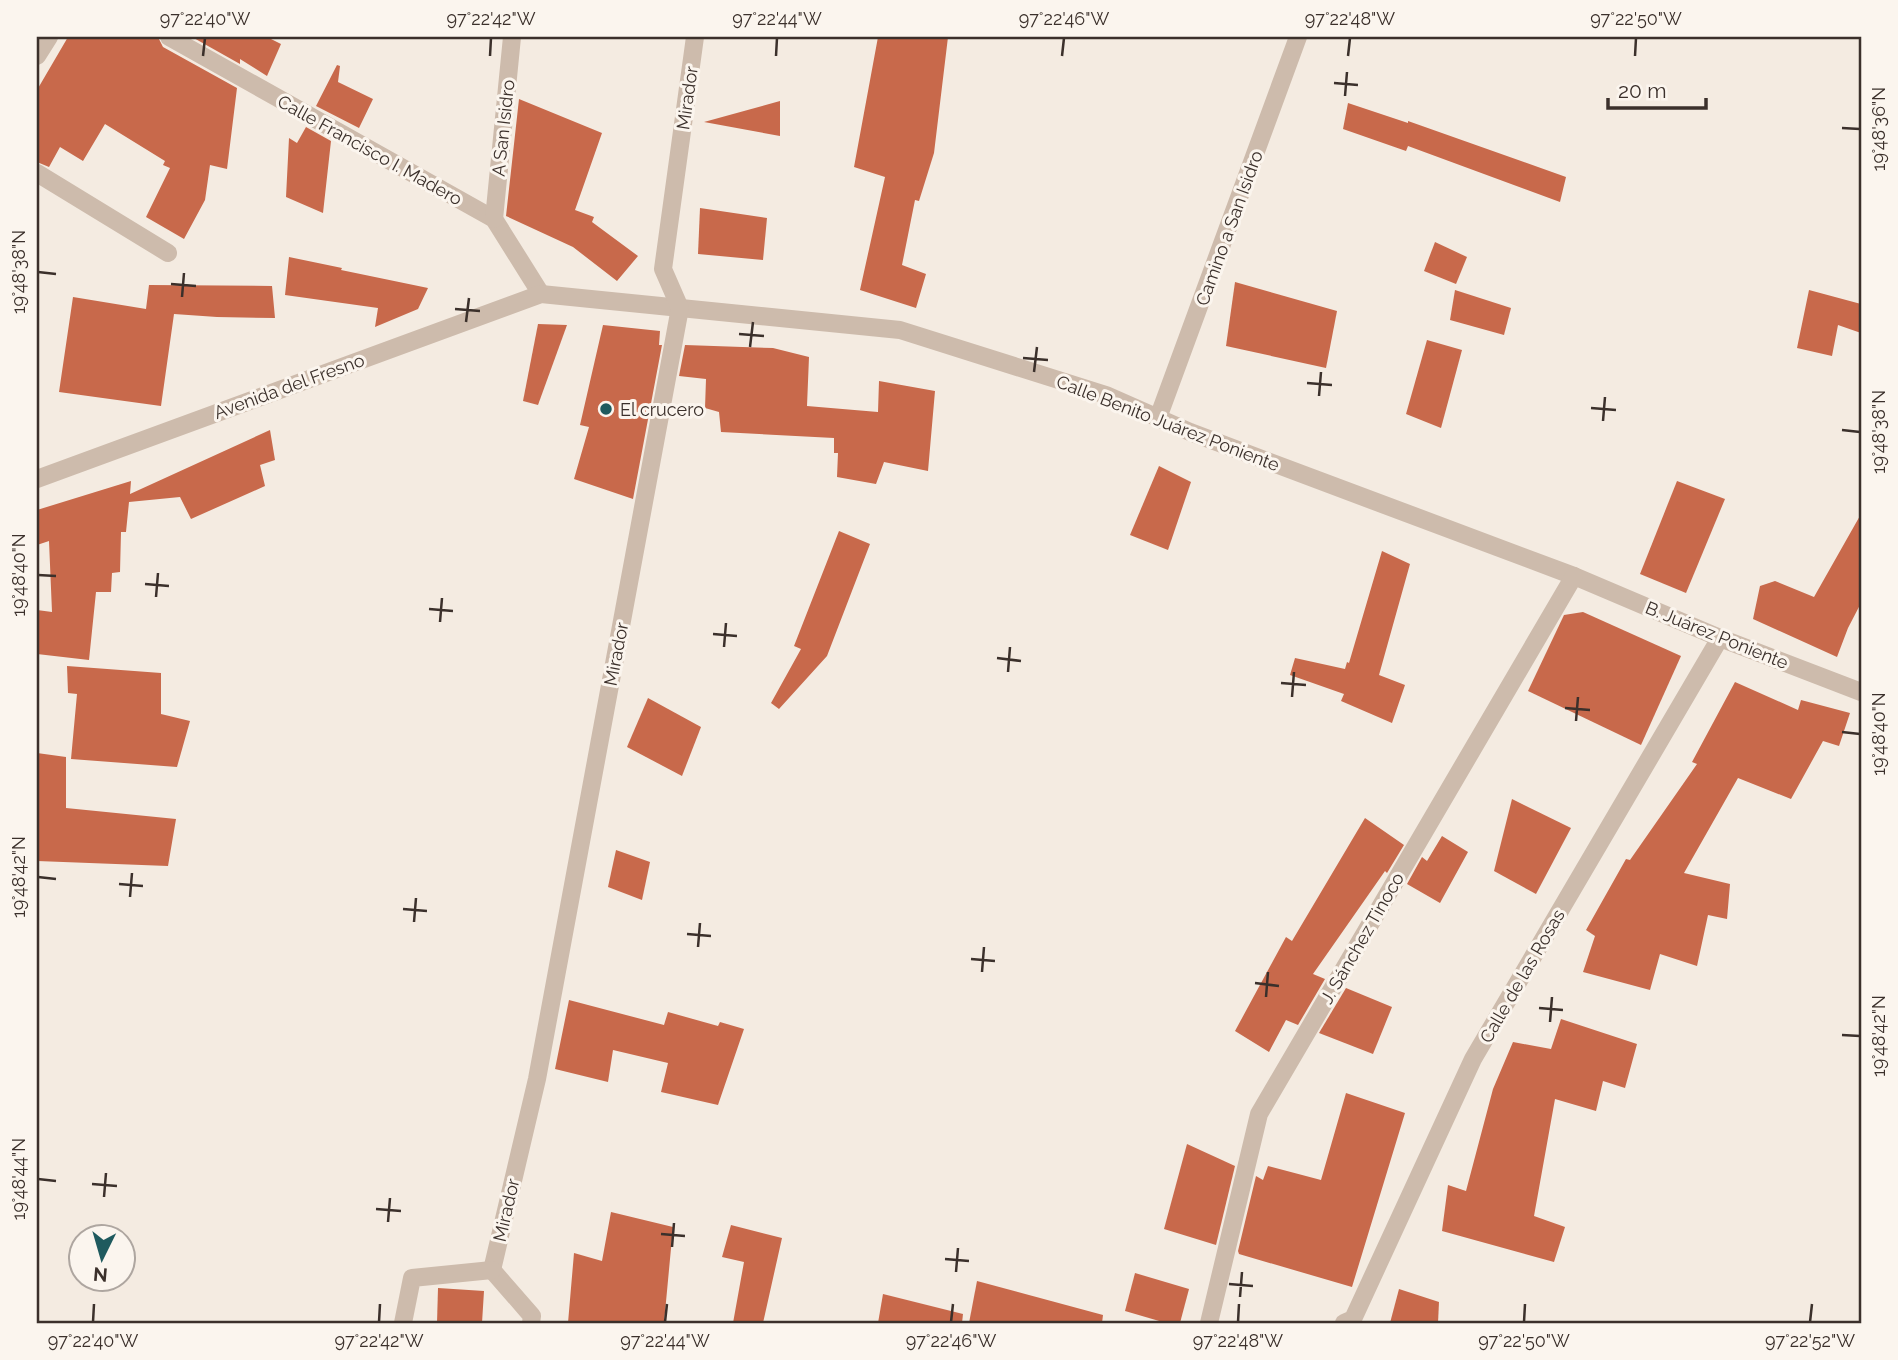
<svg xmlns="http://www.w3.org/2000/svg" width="1898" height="1360" viewBox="0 0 1898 1360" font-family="Raleway,sans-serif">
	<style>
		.building { fill: #c8694b }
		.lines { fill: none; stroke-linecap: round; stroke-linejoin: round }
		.minor { stroke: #cdbbac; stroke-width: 18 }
		.ticks { fill: none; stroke: #3b302b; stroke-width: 2.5 }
		.poi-dot { fill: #1f5a5e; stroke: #fbf5ee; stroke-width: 2.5 }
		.labels { text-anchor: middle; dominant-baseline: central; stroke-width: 6; stroke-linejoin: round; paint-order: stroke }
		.street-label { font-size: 18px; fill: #3b302b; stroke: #fbf5ee }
		.poi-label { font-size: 18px; fill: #3b302b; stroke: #fbf5ee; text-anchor: start }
		.neatline { fill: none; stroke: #3b302b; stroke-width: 2.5 }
		.ticks-label { font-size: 18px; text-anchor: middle; fill: #3b302b }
	</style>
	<rect width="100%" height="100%" fill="#f4ebe1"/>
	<g class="building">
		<path d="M68,37H158L163,47L237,88L227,169L210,165L205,200L184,239L146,217L170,168L163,165L165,161L105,124L83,161L60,147L49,167L37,162V90Z"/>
		<path d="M192,37H267L281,44L267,76L240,59V64Z"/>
		<path d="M878,37H948L934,153L919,201L915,200L902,265L926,274L916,308L860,290L885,177L854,167Z"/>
		<path d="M337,65L340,66L338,82L373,99L359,128L316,106Z"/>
		<path d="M519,99L602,133L575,210L594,217L592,222L638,256L617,281L573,247L506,216Z"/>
		<path d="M780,101V136L704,122Z"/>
		<path d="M1348,103L1408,123V121L1566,177L1560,202L1408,146L1406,151L1343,129Z"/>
		<path d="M306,127L331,141L323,213L286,197L289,138L297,143Z"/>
		<path d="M700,208L767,218L763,260L698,254Z"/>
		<path d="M1435,242L1467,257L1456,284L1424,271Z"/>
		<path d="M289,257L342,268L341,270L428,288L418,309L375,327L378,308L285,295Z"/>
		<path d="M1235,282L1337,311L1326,368L1226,346Z"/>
		<path d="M149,285L272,286L275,318L217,317L174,314L161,406L59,392L73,297L146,309Z"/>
		<path d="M1455,290L1511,308L1504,335L1450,320Z"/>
		<path d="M1809,290L1861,304V333L1838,325L1832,356L1797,348Z"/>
		<path d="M538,324L567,325L538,405L523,401Z"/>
		<path d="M603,325L660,331L659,345H662L633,499L574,479L589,427L580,425Z"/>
		<path d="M1427,340L1462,350L1441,428L1406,414Z"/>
		<path d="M685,345L773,348L809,357L807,406L878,412L879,381L935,391L928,471L884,462L876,484L837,477L838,453H834V438L721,432L719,412L705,408L706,379L679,376Z"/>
		<path d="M270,430L275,460L260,465L265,486L191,519L180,497L129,502L126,532H121L120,572L112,573L111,592H96L89,660L37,654V610L52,612L49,541L37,545V510L131,481L130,494Z"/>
		<path d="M1159,466L1191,482L1168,550L1130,535Z"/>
		<path d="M1677,481L1725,499L1686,593L1640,574Z"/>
		<path d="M1861,514V603L1848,628L1837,657L1753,619L1760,586L1775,581L1814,597Z"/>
		<path d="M839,531L870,544L827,656L779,709L771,703L801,649L794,646Z"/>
		<path d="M1382,551L1410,564L1379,675L1405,685L1392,723L1341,701L1344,694L1290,675L1295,658L1345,669L1347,662L1349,663Z"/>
		<path d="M1583,612L1681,656L1641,745L1528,691L1564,615Z"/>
		<path d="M67,666L161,673V714L190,721L177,767L71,759L77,694L68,693Z"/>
		<path d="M1735,682L1798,710L1801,700L1850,713L1839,746L1823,741L1791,799L1738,778L1684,873L1730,884L1727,919L1708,915L1697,966L1660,954L1650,990L1583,972L1595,936L1586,930L1626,859L1630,860L1697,764L1692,762Z"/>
		<path d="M648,698L701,727L682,776L627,747Z"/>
		<path d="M37,753L66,757V808L176,819L168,866L37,861Z"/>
		<path d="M1512,799L1571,828L1536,894L1494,871Z"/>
		<path d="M1365,818L1404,845L1387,873L1385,871L1313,974L1325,979L1298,1025L1286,1020L1269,1052L1235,1031L1286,937L1292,941Z"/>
		<path d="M1442,836L1468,852L1440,903L1407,884L1422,857L1427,861Z"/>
		<path d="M616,850L650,862L642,900L608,887Z"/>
		<path d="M1346,988L1392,1007L1373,1054L1319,1033Z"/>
		<path d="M569,1000L664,1025L668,1012L718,1026L720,1022L744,1029L718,1105L661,1092L668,1063L613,1050L608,1082L555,1069Z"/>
		<path d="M1561,1019L1637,1044L1625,1088L1603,1081L1596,1111L1555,1099L1534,1216L1565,1227L1554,1262L1442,1231L1448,1185L1466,1191L1493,1089L1513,1042L1551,1049Z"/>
		<path d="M1346,1093L1405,1113L1352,1287L1239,1254L1238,1251L1256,1176L1263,1180L1268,1166L1321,1180Z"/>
		<path d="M1187,1144L1235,1166L1216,1245L1164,1229Z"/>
		<path d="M611,1212L673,1227L664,1323H568L574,1253L602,1261Z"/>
		<path d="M731,1225L782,1238L763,1323H733L744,1262L722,1257Z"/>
		<path d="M1135,1273L1189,1289L1180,1323H1166L1125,1311Z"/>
		<path d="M977,1281L1103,1315L1102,1323H969Z"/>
		<path d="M438,1288L484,1291L482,1323H437Z"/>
		<path d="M1399,1289L1439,1302L1438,1323H1390Z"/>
		<path d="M883,1294L963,1314L962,1323H878Z"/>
	</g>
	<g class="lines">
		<g class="minor">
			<path d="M169,37L494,219L541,294"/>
			<path d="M37,56L49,37"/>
			<path d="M37,173L168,253"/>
			<path d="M494,219L512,37"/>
			<path d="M1158,418L1298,37"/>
			<path d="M37,479L541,294L900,330L1106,395L1190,432L1574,576L1720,638L1861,692"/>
			<path d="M492,1270L537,1079L680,308L663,269L695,37"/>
			<path d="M492,1270L532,1316L531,1323"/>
			<path d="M403,1323L412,1278L492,1270"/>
			<path d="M1209,1323L1259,1114L1574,576"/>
			<path d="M1344,1323L1353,1319L1473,1059L1720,638"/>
		</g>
	</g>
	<path class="ticks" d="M203,56L205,38M490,56L491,38M776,56L777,38M1062,56L1064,38M1348,56L1350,38M1635,56L1636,38M1334,83L1358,85M1345,96L1347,72M1842,128L1860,129M38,272L56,274M171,284L196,286M182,297L184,273M455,309L480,311M466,322L469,298M739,334L764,336M750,347L753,322M1023,358L1048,360M1034,372L1037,347M1307,383L1332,385M1319,396L1321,372M1591,408L1616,410M1603,421L1605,397M1842,430L1860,432M38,575L56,576M145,584L169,586M156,597L158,573M429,609L453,611M440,622L442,598M713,634L737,636M724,647L726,623M997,658L1021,661M1008,672L1010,647M1281,683L1306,685M1292,697L1294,672M1565,708L1590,710M1576,721L1578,697M1842,732L1860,734M38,877L56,879M119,884L143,886M130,897L132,873M403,909L427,911M414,922L416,898M687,934L711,936M698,947L700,923M971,959L995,961M982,972L984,947M1255,983L1279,986M1266,997L1268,972M1539,1008L1563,1010M1550,1022L1552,997M1842,1035L1860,1036M38,1179L56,1181M92,1184L117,1186M104,1197L106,1173M376,1209L401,1211M388,1222L390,1198M661,1234L685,1236M672,1247L674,1223M945,1259L969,1261M956,1272L958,1248M1229,1284L1253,1286M1240,1297L1242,1272M93,1322L94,1304M379,1322L380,1304M665,1322L667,1304M951,1322L953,1304M1238,1322L1239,1304M1524,1322L1525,1304M1810,1322L1812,1304"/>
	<circle class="poi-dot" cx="606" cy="409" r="7"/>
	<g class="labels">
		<g class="street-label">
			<text transform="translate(687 98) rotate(-82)">Mirador</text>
			<text transform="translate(503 128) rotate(-84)">A San Isidro</text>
			<text transform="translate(370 150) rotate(29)">Calle Francisco I. Madero</text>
			<text transform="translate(1229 228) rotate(-70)">Camino a San Isidro</text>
			<text transform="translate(289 386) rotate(-20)">Avenida del Fresno</text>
			<text transform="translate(1168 423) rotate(21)">Calle Benito Juárez Poniente</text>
			<text transform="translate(1717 635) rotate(22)">B. Juárez Poniente</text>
			<text transform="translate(616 654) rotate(-79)">Mirador</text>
			<text transform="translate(1362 938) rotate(-60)">J. Sánchez Tinoco</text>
			<text transform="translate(1522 976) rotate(-60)">Calle de las Rosas</text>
			<text transform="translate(506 1210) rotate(-77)">Mirador</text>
		</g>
		<g class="poi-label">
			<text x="620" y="409">El crucero</text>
		</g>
	</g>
	<rect width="1898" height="1360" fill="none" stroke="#fbf5ee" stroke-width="77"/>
	<g transform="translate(102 1258) rotate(185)"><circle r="33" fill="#fbf5ee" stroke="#aea6a0" stroke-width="2"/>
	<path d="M0-5L12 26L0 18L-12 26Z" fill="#1f5a5e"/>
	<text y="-10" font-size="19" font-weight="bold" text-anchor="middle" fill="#3b302b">N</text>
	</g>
	<path d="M1608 98v10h98v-10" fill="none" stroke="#3b302b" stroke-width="3.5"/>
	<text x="1618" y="98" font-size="21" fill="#3b302b" stroke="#fbf5ee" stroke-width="5" paint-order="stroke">20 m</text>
	<rect x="38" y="38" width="1822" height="1284" class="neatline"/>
	<g class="ticks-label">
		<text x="205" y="25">97°22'40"W</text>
		<text x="491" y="25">97°22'42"W</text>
		<text x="777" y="25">97°22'44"W</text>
		<text x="1064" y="25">97°22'46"W</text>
		<text x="1350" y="25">97°22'48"W</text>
		<text x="1636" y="25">97°22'50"W</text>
		<text transform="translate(1879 129) rotate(-90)" y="6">19°48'36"N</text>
		<text transform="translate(19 272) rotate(-90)" y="6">19°48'38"N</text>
		<text transform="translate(1879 432) rotate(-90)" y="6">19°48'38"N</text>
		<text transform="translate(19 575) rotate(-90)" y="6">19°48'40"N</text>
		<text transform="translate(1879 734) rotate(-90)" y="6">19°48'40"N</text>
		<text transform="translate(19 877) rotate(-90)" y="6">19°48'42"N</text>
		<text transform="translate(1879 1036) rotate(-90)" y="6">19°48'42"N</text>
		<text transform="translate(19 1179) rotate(-90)" y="6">19°48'44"N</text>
		<text x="93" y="1347">97°22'40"W</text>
		<text x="379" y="1347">97°22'42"W</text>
		<text x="665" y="1347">97°22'44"W</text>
		<text x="951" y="1347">97°22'46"W</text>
		<text x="1238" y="1347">97°22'48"W</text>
		<text x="1524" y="1347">97°22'50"W</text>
		<text x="1810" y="1347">97°22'52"W</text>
	</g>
</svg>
